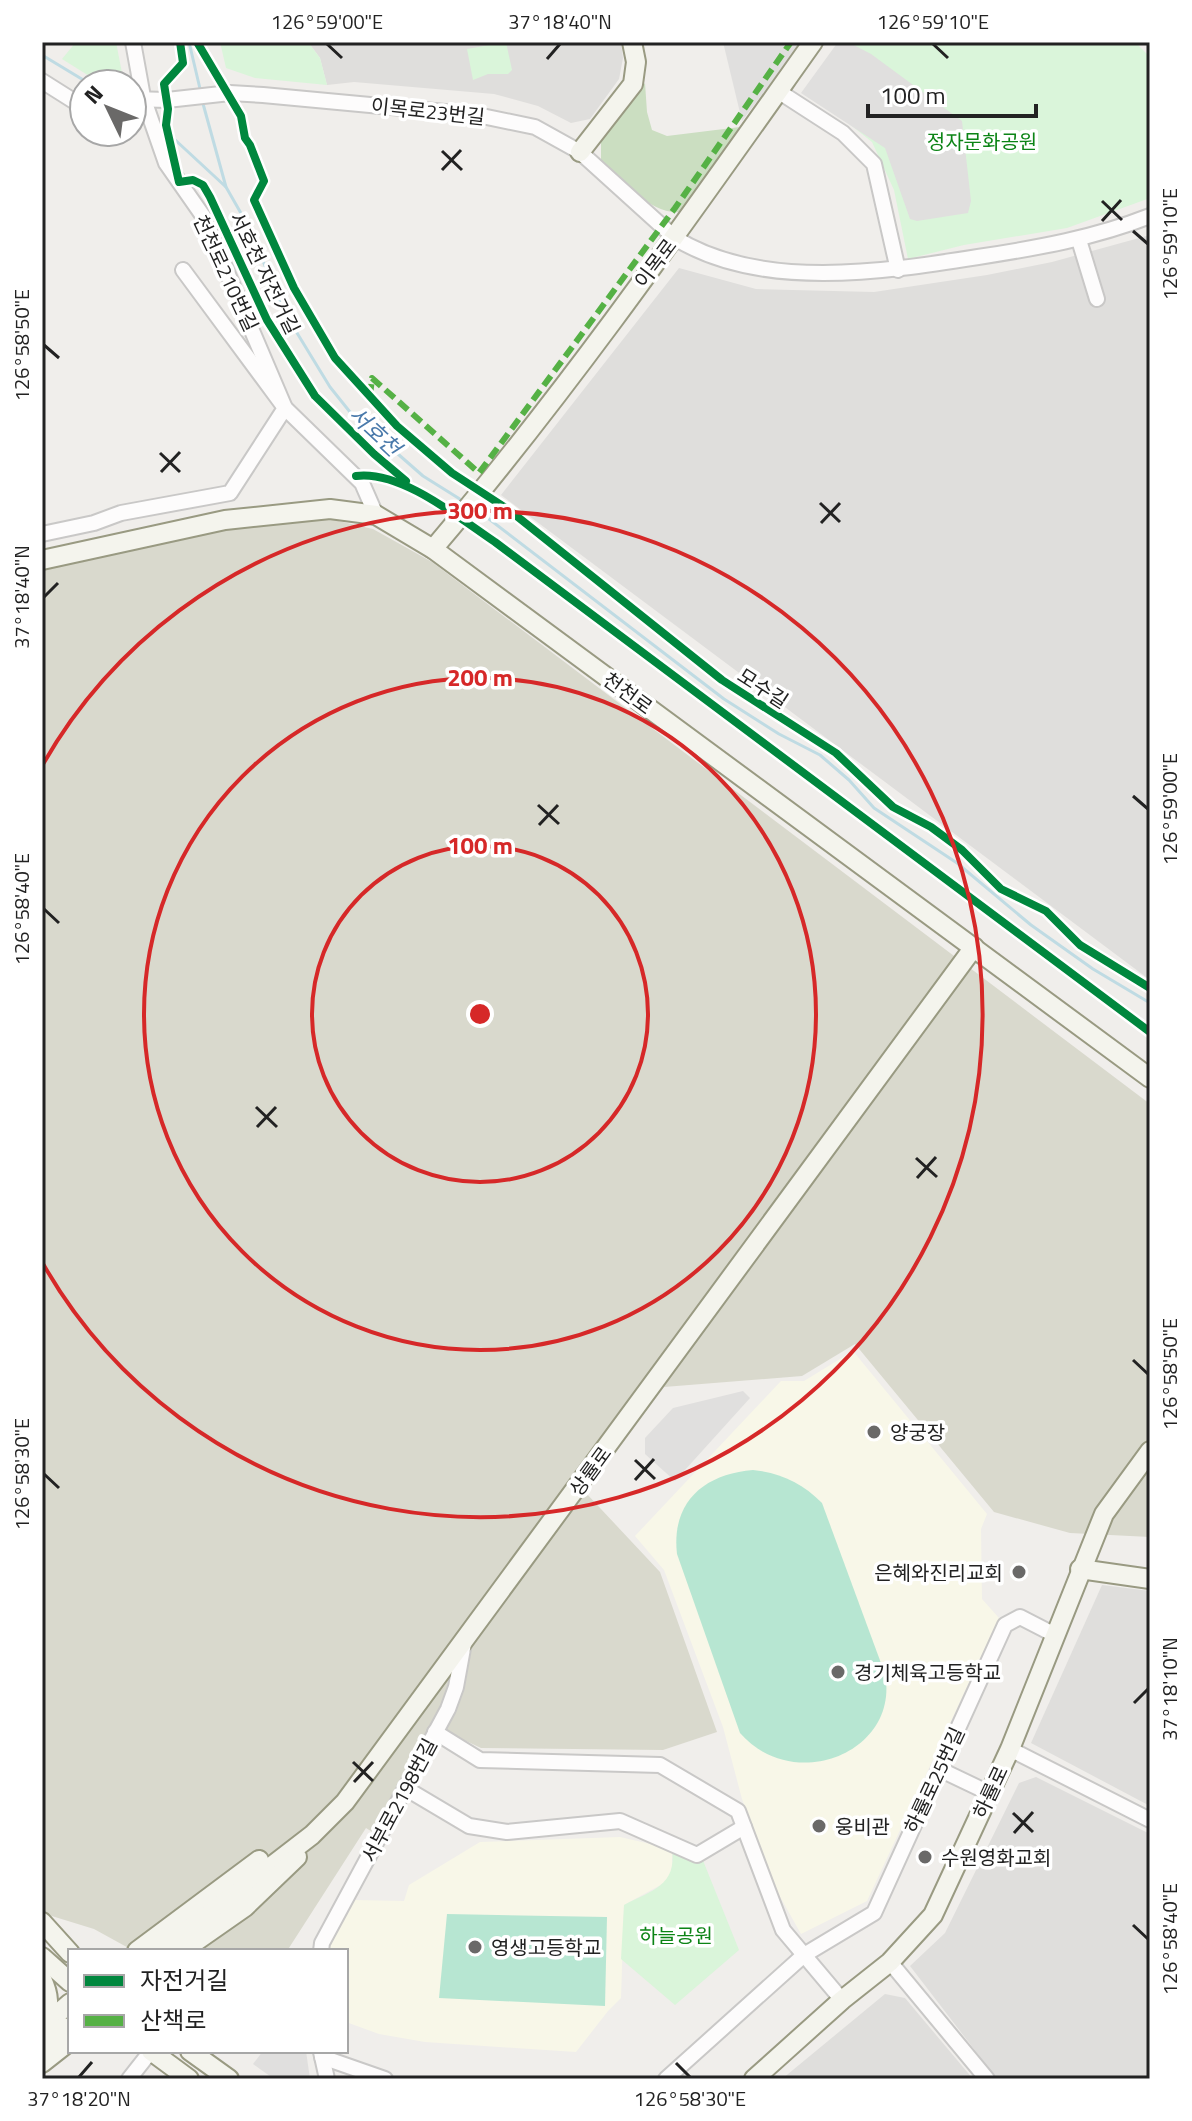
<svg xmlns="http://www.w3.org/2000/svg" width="1192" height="2121" viewBox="0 0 1192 2121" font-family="'Titillium Web','Noto Sans KR',sans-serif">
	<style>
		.residential { fill: #dfdedc }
		.education { fill: #f8f7e8 }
		.construction { fill: #d9d9cd }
		.forest { fill: #cbdec1 }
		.park { fill: #daf5da }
		.pitch { fill: #b7e6d2 }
		.parking { fill: #e0dfde }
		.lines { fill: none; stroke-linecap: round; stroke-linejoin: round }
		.stream { stroke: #bfdbe3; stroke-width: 3 }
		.street-casing { stroke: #c9c8c7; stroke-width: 18 }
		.secondary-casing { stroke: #999a82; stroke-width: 22 }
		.street { stroke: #fdfcfc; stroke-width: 14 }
		.secondary { stroke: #f4f4ed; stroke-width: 18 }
		.quiet { stroke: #55b145; stroke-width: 6; stroke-dasharray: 12 6; stroke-linecap: butt }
		.cycleway-casing { stroke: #fff; stroke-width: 13 }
		.cycleway { stroke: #00873e; stroke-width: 8 }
		.ticks { fill: none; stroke: #222; stroke-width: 3 }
		.ring { fill: none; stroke: #d62828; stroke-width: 4 }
		.poi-dot { fill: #6a6968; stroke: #fff; stroke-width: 3 }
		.labels { text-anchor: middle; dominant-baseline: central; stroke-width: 7; stroke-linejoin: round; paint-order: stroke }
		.street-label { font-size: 20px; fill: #222; stroke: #fff }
		.park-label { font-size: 20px; fill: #0c8416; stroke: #fff }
		.poi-label { font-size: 20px; fill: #222; stroke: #fff; text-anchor: start }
		.water-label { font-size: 22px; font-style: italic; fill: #4a7aab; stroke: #fff }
		.centre { fill: #d62828; stroke: #fff; stroke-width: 4 }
		.ring-label { font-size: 24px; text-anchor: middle; font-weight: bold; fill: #d62828; stroke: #fff; stroke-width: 7; stroke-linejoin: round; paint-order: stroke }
		.neatline { fill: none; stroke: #222; stroke-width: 3 }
		.ticks-label { font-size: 20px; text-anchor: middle; fill: #222 }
	</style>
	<rect width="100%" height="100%" fill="#f0eeeb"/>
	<g class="residential">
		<path d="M308,42H621L623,58L619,79L590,119L571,123L538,106L494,94L354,82L327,85L320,58Z"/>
		<path d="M1150,235V980L501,495L679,268L756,289L874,292L987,275L1052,262Z"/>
		<path d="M1102,1585L1150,1591V1806L1031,1743Z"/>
		<path d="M1036,1777L1150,1834V2079H997L910,1966L945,1933L1019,1783Z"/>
		<path d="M885,1994L905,1998L973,2079H782Z"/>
	</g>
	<g class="education">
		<path d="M853,1351L987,1514L981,1529L982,1599L999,1618L867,1901L801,1934L778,1893L742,1799L723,1727L664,1570L635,1536L781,1381H804Z"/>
		<path d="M620,1837L672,1849V1874L666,1882L624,1905L621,1998L608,2011L576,2052L425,2042L379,2034L346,2022V1951H329L330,1944L354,1900L404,1901L409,1885L480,1842Z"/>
	</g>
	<path class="construction" d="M330,519L373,529L432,562L1150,1104V1537L1070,1533L994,1512L855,1344L802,1376L664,1387L586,1493L660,1572L717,1732L663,1750L481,1748L432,1725L374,1833L366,1828L287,1951H134L94,1929L42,1913V797L44,785L42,778V569L229,526Z"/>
	<path class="forest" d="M645,83L647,112L652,130L667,136L740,127L680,212C651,215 622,180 601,162V140Z"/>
	<g class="park">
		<path d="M76,42H116L123,78L117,84H102L62,59Z"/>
		<path d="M220,42H308L320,58L327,85L255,78L226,68Z"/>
		<path d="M506,42L512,70L508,74H488L473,80L467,49Z"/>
		<path d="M838,42H1135L1150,57V198L1067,228L964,245L908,259L894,190L872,142L847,122Z"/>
		<path d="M672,1849L702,1858L739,1950L675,2005L621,1959L624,1905C652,1890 677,1886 672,1849Z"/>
	</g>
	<g class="pitch">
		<path d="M753,1470C781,1473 802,1483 822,1503L885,1674C900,1752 794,1795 740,1733L677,1554C671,1502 704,1474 753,1470Z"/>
		<path d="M447,1914L607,1917L605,2006L439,1998Z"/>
	</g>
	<g class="parking">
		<path d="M723,42H802L742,121Z"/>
		<path d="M838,42H848L871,54L962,121L971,201L968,213L917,221L910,219L885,148L801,93Z"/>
		<path d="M743,1391L750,1398L675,1481L645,1454V1438L673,1408Z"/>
		<path d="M263,2051H306L310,2079H274L253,2064Z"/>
	</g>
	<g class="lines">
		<g class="stream">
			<path d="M189,42L201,93"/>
			<path d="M42,55L90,84"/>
			<path d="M202,100L226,187L250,229L283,310L330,387L350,412L423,476L463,501"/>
			<path d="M132,112L146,121"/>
			<path d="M159,129L172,137L226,187"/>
			<path d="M476,509L724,699L779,734L820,755L849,780L874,808L957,863L1031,925L1093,969L1150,1003"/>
		</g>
		<g class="street-casing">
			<g id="street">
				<path d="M133,42L143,97L166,163L203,216L285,408L362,483L376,515"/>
				<path d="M42,81L80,105L84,104"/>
				<path d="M778,91L843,133L874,164L898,270"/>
				<path d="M132,99L167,100L230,93L263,95L477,115L535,127L580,152L675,238C760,291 884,272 978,257C1037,248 1094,238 1150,216"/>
				<path d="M1079,240L1097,299"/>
				<path d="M42,534L94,523L121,513L230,493L285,408L183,270"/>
				<path d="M435,1732L480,1760L660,1765L738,1811L783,1930L842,2000"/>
				<path d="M1010,1749L1150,1820"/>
				<path d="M939,1769L989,1793"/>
				<path d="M405,1788L469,1826L507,1832L620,1821L697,1855L744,1827"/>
				<path d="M321,1951L322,1943L448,1709L456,1687L464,1643"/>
				<path d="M890,1962L987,2079"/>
				<path d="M321,2052L327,2079"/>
				<path d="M322,2057L385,2079"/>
				<path d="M129,2079L151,2051"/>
				<path d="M666,2079L804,1955L874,1913L1005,1625L1020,1617L1055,1635"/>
			</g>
		</g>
		<g class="secondary-casing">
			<g id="secondary">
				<path d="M580,152L633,84L636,62L632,42"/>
				<path d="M433,549C569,389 691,214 813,42"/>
				<path d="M42,560L225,520L330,509L376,515L433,549L1150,1078"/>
				<path d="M1080,1569L1150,1579"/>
				<path d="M42,1922L70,1953"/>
				<path d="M137,1951L259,1860"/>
				<path d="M161,1951L312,1835L345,1802L974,947"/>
				<path d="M182,1951L245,1907L297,1857"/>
				<path d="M42,1957L70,1982"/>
				<path d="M42,1979C49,1994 51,2007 42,2022"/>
				<path d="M42,2027L70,2003"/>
				<path d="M42,2044L63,2027"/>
				<path d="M151,2051L189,2079"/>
				<path d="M190,2051L229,2079"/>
				<path d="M42,2063L70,2041"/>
				<path d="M754,2079L842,2000L890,1962L933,1915L1010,1749L1104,1514L1150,1451"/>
			</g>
		</g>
		<use href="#street" class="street"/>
		<use href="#secondary" class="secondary"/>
		<path class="quiet" d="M370,396L372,378L479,473L675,208L791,42"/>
		<g class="cycleway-casing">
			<g id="cycleway">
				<path d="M180,42L183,63L164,84L168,109L166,125L179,182L193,180L203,185L210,197L267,320L315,396L374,454L406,481"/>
				<path d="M197,42L241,116L245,138L250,145L264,181L254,200L294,288L335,358L397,426L452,473L509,510L722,680L836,753L893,807L931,827L962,850L1001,889L1046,911L1080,945L1150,988"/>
				<path d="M356,476C401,470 459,518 495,542L1150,1032"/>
			</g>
		</g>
		<use href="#cycleway" class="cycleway"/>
	</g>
	<path class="ticks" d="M327,44L342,58M933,44L948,58M547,59L560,44M442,151L462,170M442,170L461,150M1102,201L1122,220M1102,221L1121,200M1133,231L1148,244M44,345L59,358M160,453L180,472M161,472L180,452M820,503L840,522M821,523L840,503M44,597L58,583M1133,796L1148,809M538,805L559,824M539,825L558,805M44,909L59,923M256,1107L277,1127M257,1127L276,1107M916,1158L937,1177M917,1178L936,1157M1133,1360L1148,1374M635,1460L655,1479M44,1474L59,1488M635,1480L654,1459M1134,1703L1148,1689M353,1762L373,1781M354,1782L373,1762M1013,1813L1033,1832M1014,1833L1033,1812M1133,1925L1148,1939M676,2063L690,2077M79,2077L92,2062"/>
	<g class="ring">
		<circle cx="480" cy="1014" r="168"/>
		<circle cx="480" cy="1014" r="336"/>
		<path d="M42 766A503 503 0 1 1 42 1262"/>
	</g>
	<g class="poi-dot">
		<circle cx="874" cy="1432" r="8"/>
		<circle cx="1019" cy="1572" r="8"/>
		<circle cx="838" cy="1672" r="8"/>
		<circle cx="819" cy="1826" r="8"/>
		<circle cx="925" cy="1857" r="8"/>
		<circle cx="475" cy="1947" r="8"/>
	</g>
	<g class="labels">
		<g class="street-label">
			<text transform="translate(428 111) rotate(6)">이목로23번길</text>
			<text transform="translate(655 263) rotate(-53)">이목로</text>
			<text transform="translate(226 273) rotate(65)">천천로210번길</text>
			<text transform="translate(265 273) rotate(64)">서호천 자전거길</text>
			<text transform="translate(763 688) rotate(33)">모수길</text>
			<text transform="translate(628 693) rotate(36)">천천로</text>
			<text transform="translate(590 1471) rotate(-54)">상률로</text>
			<text transform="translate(934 1780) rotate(-65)">하률로25번길</text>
			<text transform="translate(990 1792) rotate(-65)">하률로</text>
			<text transform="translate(399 1800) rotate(-62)">서부로2198번길</text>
		</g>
		<g class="park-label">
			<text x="982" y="141">정자문화공원</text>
			<text x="676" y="1935">하늘공원</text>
		</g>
		<g class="poi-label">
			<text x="890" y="1432">양궁장</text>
			<text x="1003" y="1572" text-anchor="end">은혜와진리교회</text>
			<text x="854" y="1672">경기체육고등학교</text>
			<text x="835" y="1826">웅비관</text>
			<text x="941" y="1857">수원영화교회</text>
			<text x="491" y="1947">영생고등학교</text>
		</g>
		<g class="water-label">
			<text transform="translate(375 431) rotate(43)">서호천</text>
		</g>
	</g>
	<circle cx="480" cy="1014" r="12" class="centre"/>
	<g class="ring-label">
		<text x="480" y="519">300 m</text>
		<text x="480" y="686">200 m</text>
		<text x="480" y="854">100 m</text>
	</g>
	<rect width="1192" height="2121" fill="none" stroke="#ffffff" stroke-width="88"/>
	<rect x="68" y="1949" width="280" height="104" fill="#ffffff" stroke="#a7a7a7" stroke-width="2"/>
	<rect x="84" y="1975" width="40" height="12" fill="#00873e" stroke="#a7a7a7" stroke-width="2"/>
	<text x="140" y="1989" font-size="24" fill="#222222">자전거길</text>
	<rect x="84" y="2015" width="40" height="12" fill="#55b145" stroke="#a7a7a7" stroke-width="2"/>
	<text x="140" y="2029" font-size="24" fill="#222222">산책로</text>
	<g transform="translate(108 108) rotate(313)"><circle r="38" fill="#ffffff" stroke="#a7a7a7" stroke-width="2"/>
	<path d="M0-6L14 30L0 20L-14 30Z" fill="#6a6968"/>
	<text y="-12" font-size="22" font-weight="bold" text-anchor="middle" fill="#222222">N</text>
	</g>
	<path d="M868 104v12h168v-12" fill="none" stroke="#222222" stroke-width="4"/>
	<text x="880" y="104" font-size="24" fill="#222222" stroke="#ffffff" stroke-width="6" paint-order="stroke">100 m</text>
	<rect x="44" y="44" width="1104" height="2033" class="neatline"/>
	<g class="ticks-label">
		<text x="327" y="29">126°59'00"E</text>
		<text x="560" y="29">37°18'40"N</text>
		<text x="933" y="29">126°59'10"E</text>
		<text transform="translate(1170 244) rotate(-90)" y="7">126°59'10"E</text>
		<text transform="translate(22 345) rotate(-90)" y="7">126°58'50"E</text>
		<text transform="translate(22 597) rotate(-90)" y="7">37°18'40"N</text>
		<text transform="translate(1170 809) rotate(-90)" y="7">126°59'00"E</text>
		<text transform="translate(22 909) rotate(-90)" y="7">126°58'40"E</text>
		<text transform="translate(1170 1374) rotate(-90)" y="7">126°58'50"E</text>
		<text transform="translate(22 1474) rotate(-90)" y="7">126°58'30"E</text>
		<text transform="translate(1170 1689) rotate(-90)" y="7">37°18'10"N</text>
		<text transform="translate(1170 1939) rotate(-90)" y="7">126°58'40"E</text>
		<text x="79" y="2106">37°18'20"N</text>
		<text x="690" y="2106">126°58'30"E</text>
	</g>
</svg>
